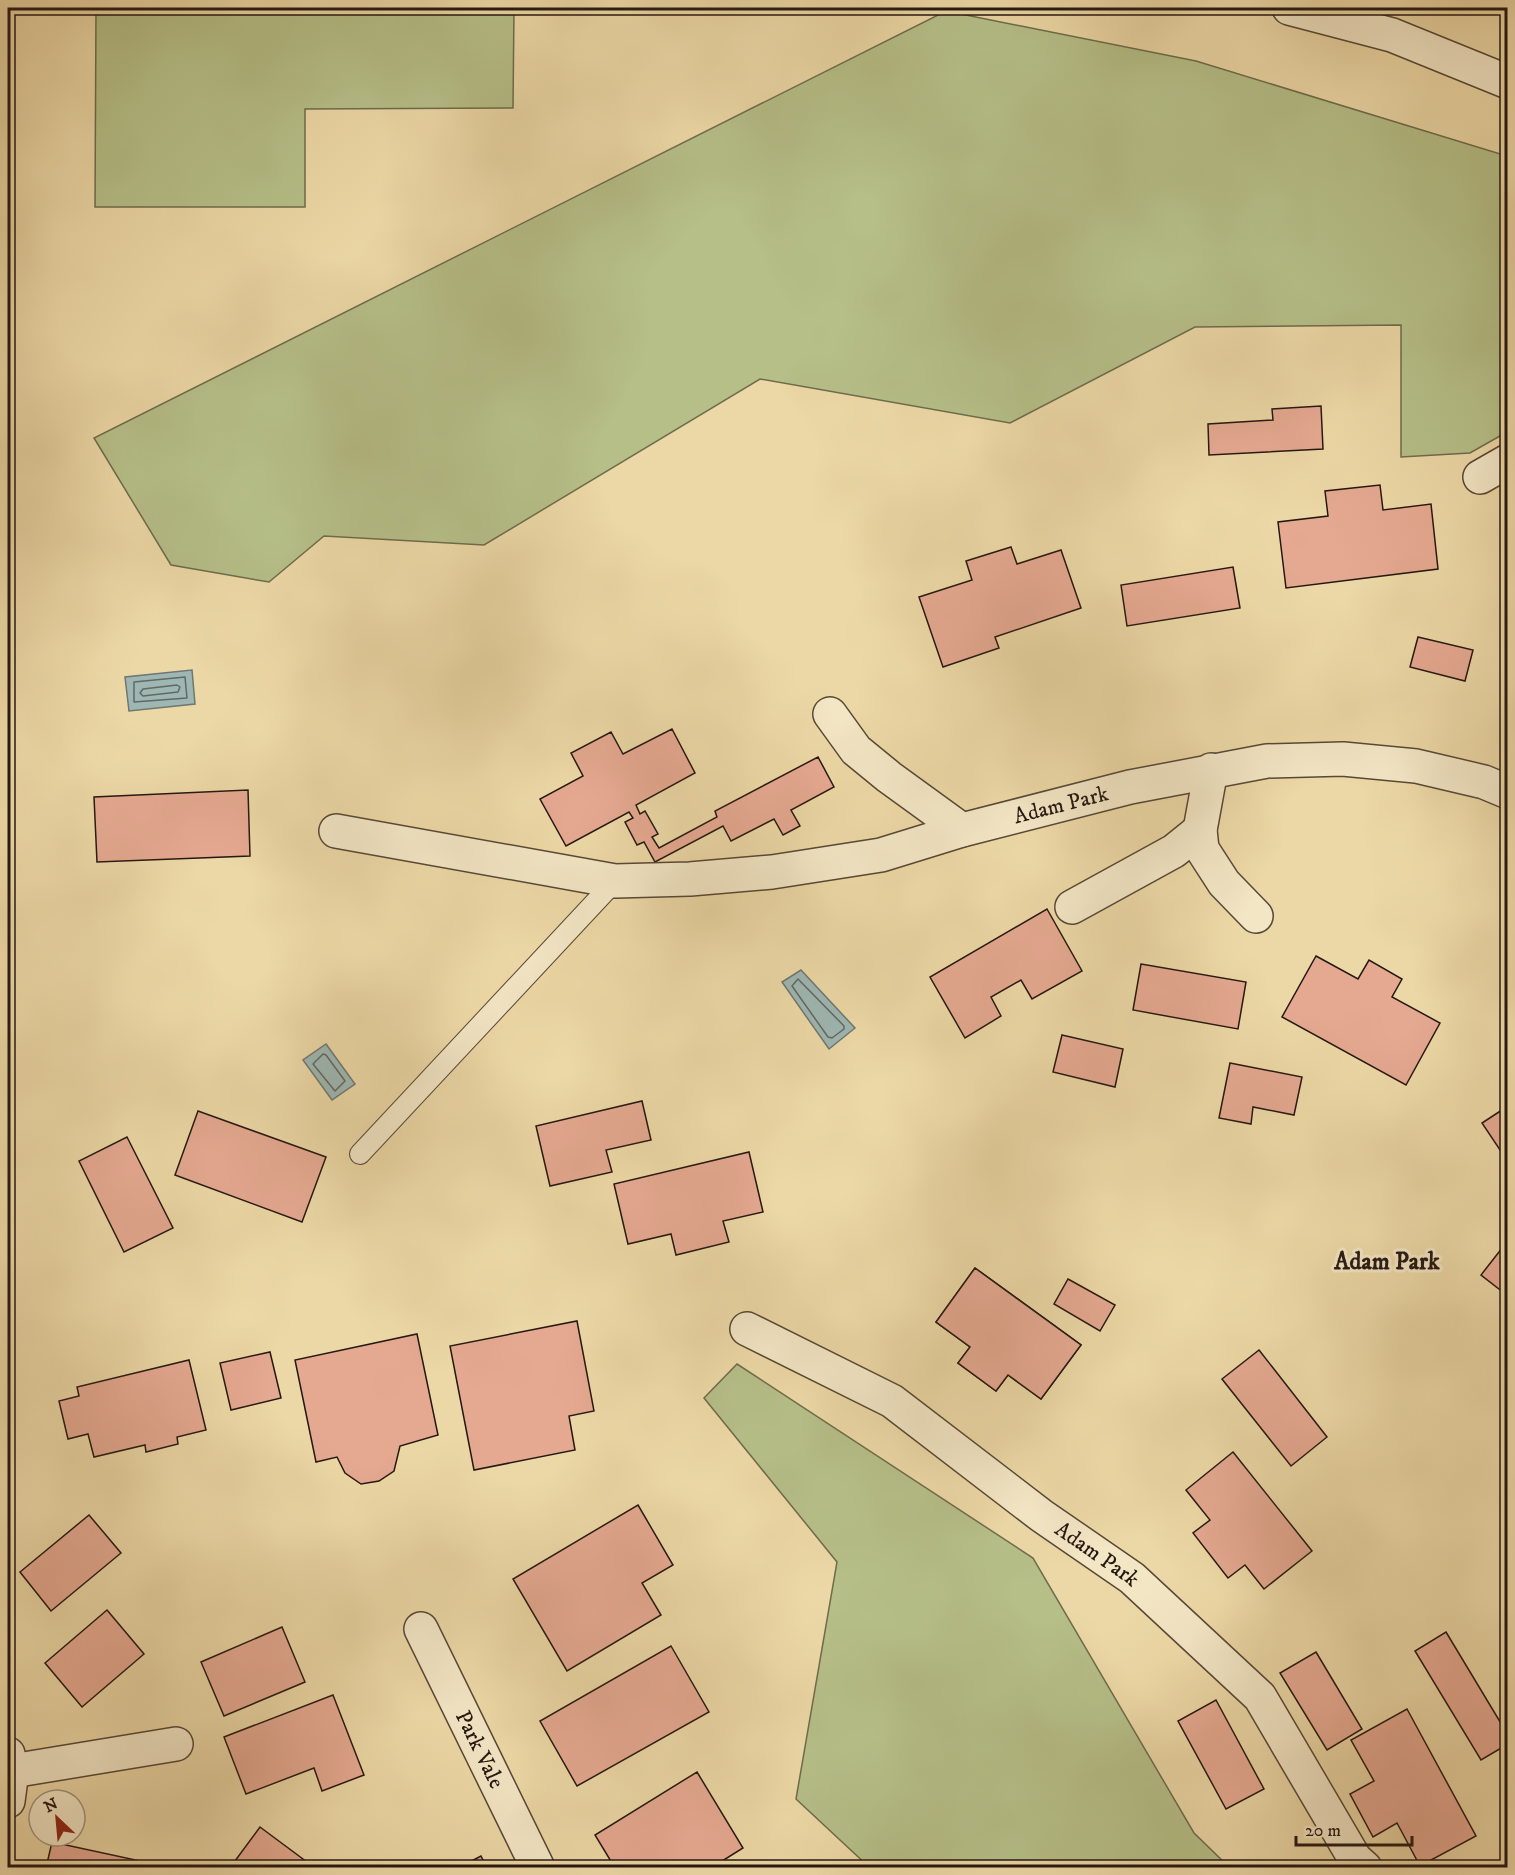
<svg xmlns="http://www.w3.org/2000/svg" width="1515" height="1875" viewBox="0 0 1515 1875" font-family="'IM FELL DW Pica',serif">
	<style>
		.green { fill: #b6bf88; stroke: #6e6c4c; stroke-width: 1.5 }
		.water { fill: #9eb7b3; stroke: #6e7772; stroke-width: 1.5 }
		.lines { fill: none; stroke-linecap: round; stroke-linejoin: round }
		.shore { stroke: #626862; stroke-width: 1.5 }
		.building { fill: #e5a991; stroke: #251811; stroke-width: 1.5 }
		.service-casing { stroke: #574836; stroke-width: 22 }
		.minor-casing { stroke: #574836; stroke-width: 36 }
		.service { stroke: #f3e6c5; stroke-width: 20 }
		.minor { stroke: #f3e6c5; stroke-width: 33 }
		.labels { text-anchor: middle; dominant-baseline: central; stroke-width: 6; stroke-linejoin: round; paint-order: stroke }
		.street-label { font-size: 22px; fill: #251811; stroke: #f3e6c5 }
		.neighbourhood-label { font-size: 24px; font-weight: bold; fill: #251811; stroke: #f3e6c5 }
	</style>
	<rect width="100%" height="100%" fill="#ecd8a6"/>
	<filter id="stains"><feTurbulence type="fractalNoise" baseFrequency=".00333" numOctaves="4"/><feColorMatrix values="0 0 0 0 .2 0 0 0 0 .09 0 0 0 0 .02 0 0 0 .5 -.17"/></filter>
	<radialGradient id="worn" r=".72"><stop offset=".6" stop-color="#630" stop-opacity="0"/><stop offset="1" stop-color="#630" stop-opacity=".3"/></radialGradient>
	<g class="green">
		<path d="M96,8H514L513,108L305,109V207H95Z"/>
		<path d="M946,11L1196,61L1507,156V432L1470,453L1401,457V325L1195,327L1010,423L760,379L484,545L324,536L269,582L171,565L94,438Z"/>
		<path d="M737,1364L1033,1558L1194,1833L1229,1867H869L796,1799L837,1562L704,1398Z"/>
	</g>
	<g class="water">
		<path d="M192,670L195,704L129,711L125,677Z"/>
		<path d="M801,970L855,1028L829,1049L782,982Z"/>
		<path d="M326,1044L355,1084L332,1100L303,1060Z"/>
	</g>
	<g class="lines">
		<g class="shore">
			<path d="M185,677L187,698L134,702V682Z"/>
			<path d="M177,685L180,687L178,692L143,696L140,693L143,689Z"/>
			<path d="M798,979L844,1026V1029L832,1038L828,1037L792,986Z"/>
			<path d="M323,1054L326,1055L345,1081L335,1091L313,1064Z"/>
		</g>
	</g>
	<g class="building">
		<path d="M1321,406L1323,449L1209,455L1208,424L1273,420L1272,409Z"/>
		<path d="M1380,485L1383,510L1431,504L1438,569L1286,588L1278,522L1328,516L1325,491Z"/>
		<path d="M1011,547L1017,564L1061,550L1081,608L995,637L999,648L943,667L919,597L972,580L966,561Z"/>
		<path d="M1233,567L1240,608L1127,626L1121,585Z"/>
		<path d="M1418,637L1473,650L1465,681L1410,667Z"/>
		<path d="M672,729L695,773L636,805L640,814L645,811L658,834L652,837L659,848L717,817L715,811L818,757L834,787L791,810L800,826L783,835L774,819L731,841L723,826L655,862L644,842L637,845L625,822L633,818L629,812L566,846L540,799L583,776L571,753L611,732L623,754Z"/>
		<path d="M248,790L250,856L97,862L94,797Z"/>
		<path d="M1047,909L1082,971L1032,999L1021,980L991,997L1001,1016L965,1038L930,977Z"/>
		<path d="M1316,956L1358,979L1369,960L1402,979L1392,997L1440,1023L1406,1085L1282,1017Z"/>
		<path d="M1141,964L1246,982L1238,1029L1133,1010Z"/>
		<path d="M1062,1035L1123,1049L1115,1087L1053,1072Z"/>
		<path d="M1230,1063L1302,1077L1294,1115L1253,1107L1251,1124L1219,1118Z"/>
		<path d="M642,1101L651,1140L606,1150L612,1172L550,1186L536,1126Z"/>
		<path d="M1508,1106V1144L1500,1150L1482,1123Z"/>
		<path d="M198,1111L326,1157L302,1222L175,1175Z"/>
		<path d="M127,1137L173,1228L124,1252L79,1161Z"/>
		<path d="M749,1152L763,1212L723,1221L729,1242L676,1255L671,1234L628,1244L614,1184Z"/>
		<path d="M1506,1243L1508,1244V1296L1481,1275Z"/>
		<path d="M975,1268L1081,1345L1041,1399L1008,1375L996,1391L958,1363L970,1347L936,1322Z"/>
		<path d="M975,1268L1081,1345L1041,1399L1008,1375L996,1391L958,1363L970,1347L936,1322Z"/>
		<path d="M1068,1279L1115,1305L1100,1331L1054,1304Z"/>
		<path d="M577,1321L594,1411L569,1416L575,1450L474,1470L450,1346Z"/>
		<path d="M417,1334L438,1435L400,1446L394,1471L379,1481L361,1484L345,1473L337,1457L316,1462L295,1360Z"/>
		<path d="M1259,1350L1327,1437L1291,1466L1222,1379Z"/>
		<path d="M270,1352L281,1398L231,1410L220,1363Z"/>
		<path d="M189,1360L206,1430L177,1437L178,1444L146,1452L145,1445L94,1457L88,1434L68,1439L59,1401L79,1396L77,1387Z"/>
		<path d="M1233,1452L1312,1551L1264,1589L1245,1565L1228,1578L1193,1533L1210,1520L1186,1490Z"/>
		<path d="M638,1505L673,1565L642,1583L661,1615L567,1671L513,1579Z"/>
		<path d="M89,1515L121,1553L51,1611L20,1572Z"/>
		<path d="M107,1610L144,1654L82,1707L45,1663Z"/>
		<path d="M282,1627L305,1682L224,1716L201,1662Z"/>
		<path d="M1446,1632L1508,1735V1744L1481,1760L1415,1651Z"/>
		<path d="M671,1646L709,1712L577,1786L540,1721Z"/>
		<path d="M1316,1652L1362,1729L1327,1750L1280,1673Z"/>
		<path d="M333,1695L364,1775L322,1791L314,1768L246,1794L224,1737Z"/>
		<path d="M1216,1700L1264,1789L1226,1809L1178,1721Z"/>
		<path d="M1407,1709L1476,1836L1420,1866L1397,1823L1373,1837L1350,1794L1374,1781L1351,1740Z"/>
		<path d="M697,1772L743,1848L711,1868H615L595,1835Z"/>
		<path d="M260,1827L315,1868H235L232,1865Z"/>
		<path d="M52,1842L145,1862L144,1868H46Z"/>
		<path d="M481,1856L487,1868H458Z"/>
	</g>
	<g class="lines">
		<g class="service-casing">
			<path id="service" d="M360,1154L615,881"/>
		</g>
		<g class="minor-casing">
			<g id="minor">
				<path d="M1289,8L1392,35L1508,82"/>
				<path d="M1480,477L1508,461"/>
				<path d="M830,714L856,750L889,777L962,830"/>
				<path d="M1211,770L1200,830L1202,849L1224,883L1256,916"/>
				<path id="s1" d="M336,831L615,881L690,879L772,872L881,855L962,830L1130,787L1267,761L1343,759L1416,766L1484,782L1508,792"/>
				<path d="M1072,907L1174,851L1200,830"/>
				<path id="s2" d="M747,1329L892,1401L1042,1516L1132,1578L1260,1697L1355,1859L1365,1868"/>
				<path id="s3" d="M421,1629L538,1868"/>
				<path d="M8,1754L12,1771L8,1801"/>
				<path d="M12,1771L176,1744"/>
			</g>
		</g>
		<use href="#service" class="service"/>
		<use href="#minor" class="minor"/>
	</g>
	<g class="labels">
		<g class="street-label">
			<text stroke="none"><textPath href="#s1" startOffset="738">Adam Park</textPath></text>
			<text stroke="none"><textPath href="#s2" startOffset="418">Adam Park</textPath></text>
			<text stroke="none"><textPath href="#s3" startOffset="134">Park Vale</textPath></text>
		</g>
		<g class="neighbourhood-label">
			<text x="1387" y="1262">Adam Park</text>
		</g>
	</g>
	<rect width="1515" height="1875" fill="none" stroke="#ecd8a6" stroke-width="30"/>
	<rect x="9" y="9" width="1497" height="1857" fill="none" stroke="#251811" stroke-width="3"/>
	<rect x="15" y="15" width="1485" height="1845" fill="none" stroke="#251811" stroke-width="1.5"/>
	<g transform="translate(57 1818) rotate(334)"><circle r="28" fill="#f3e6c5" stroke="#a1947d" stroke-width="1.5"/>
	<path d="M0-4.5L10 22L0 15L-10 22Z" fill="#8f2418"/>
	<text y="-9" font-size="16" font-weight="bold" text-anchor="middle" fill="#251811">N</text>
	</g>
	<path d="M1296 1836v9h116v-9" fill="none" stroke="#251811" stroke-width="3"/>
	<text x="1305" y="1836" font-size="18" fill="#251811" stroke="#f3e6c5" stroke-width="4.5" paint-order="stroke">20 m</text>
	<rect width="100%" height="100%" filter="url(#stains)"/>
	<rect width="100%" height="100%" fill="url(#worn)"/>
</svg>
